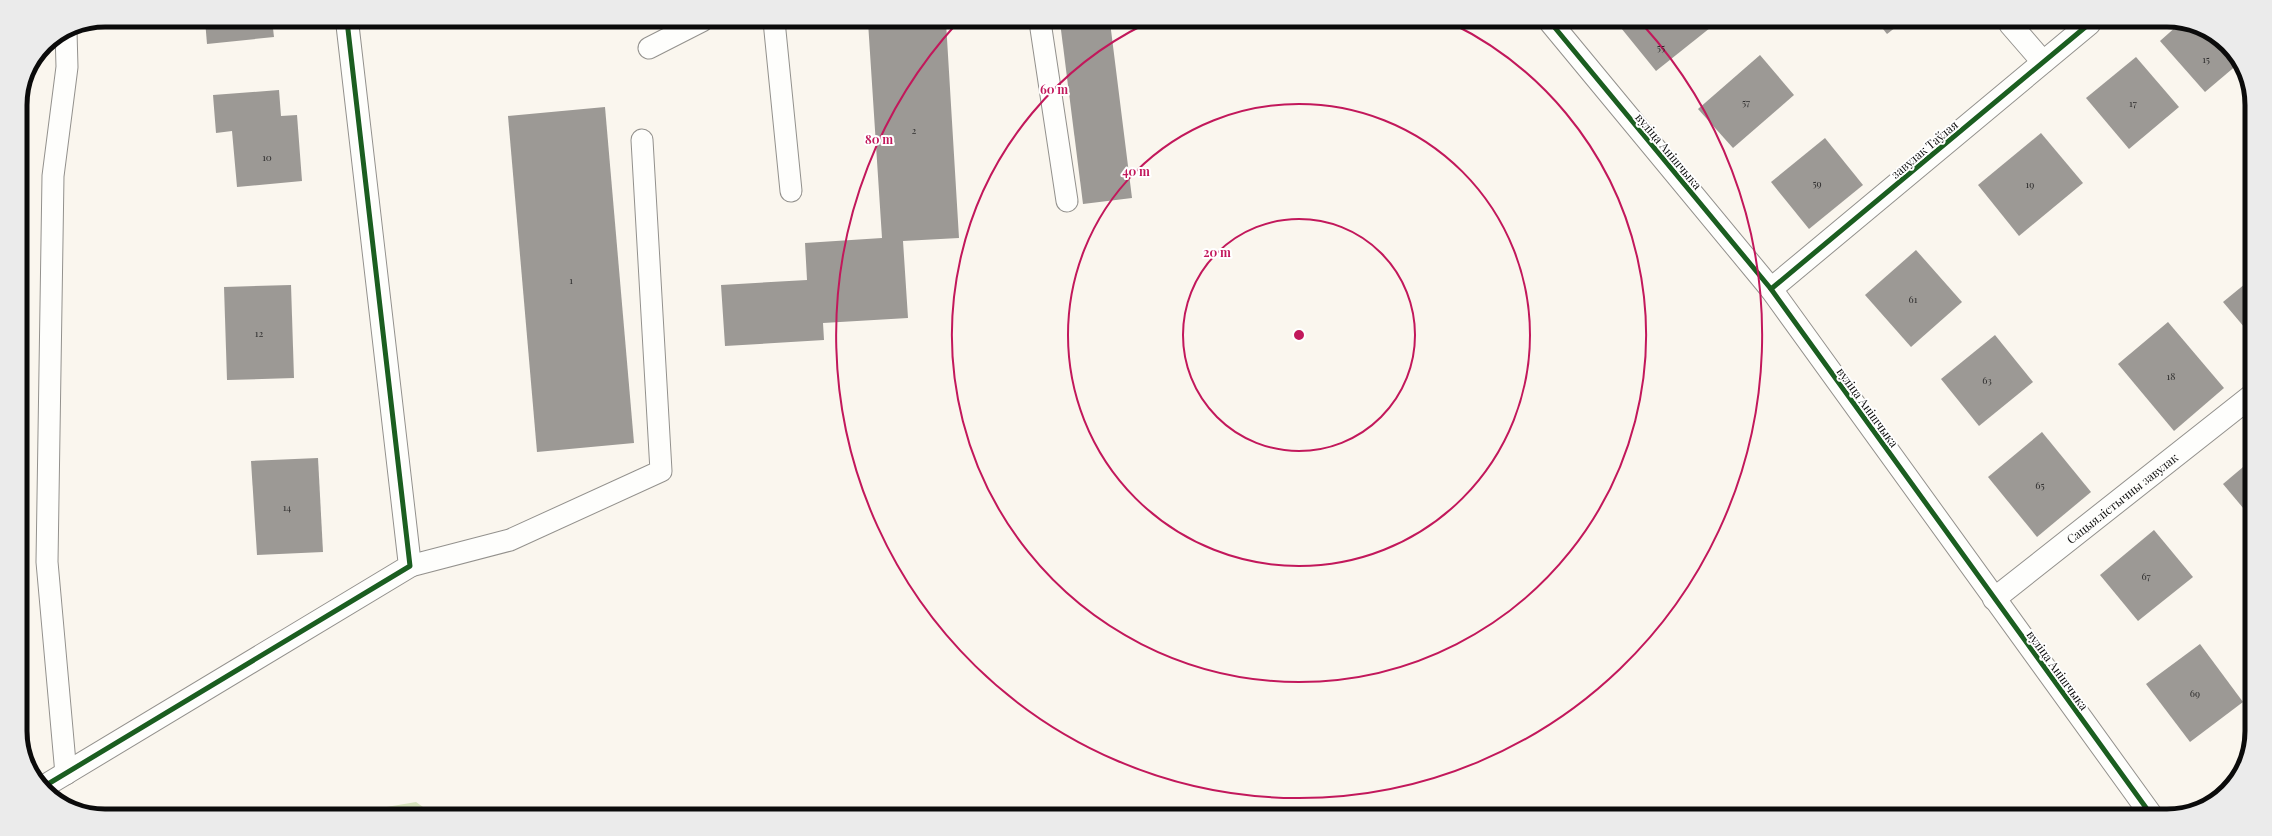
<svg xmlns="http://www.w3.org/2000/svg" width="2272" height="836" viewBox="0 0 2272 836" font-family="'Playfair Display',serif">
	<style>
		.forest { fill: #d8e4be }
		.building { fill: #9c9995 }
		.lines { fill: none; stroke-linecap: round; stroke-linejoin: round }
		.service-casing { stroke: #93918d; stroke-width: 23 }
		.minor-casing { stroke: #93918d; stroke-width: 24 }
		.service { stroke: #fefefc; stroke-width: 21 }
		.minor { stroke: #fefefc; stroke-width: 22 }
		.cycleway-casing { stroke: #fff; stroke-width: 8 }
		.cycleway { stroke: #1b5e20; stroke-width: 5 }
		.ring { fill: none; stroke: #c2185b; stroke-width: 2 }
		.labels { text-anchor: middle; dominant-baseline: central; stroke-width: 4; stroke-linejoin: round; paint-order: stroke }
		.number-label { font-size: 10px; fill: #2f2e2e }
		.street-label { font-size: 12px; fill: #0b0b0b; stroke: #fff }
		.rim { fill: none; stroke: #0b0b0b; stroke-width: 5 }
		.centre { fill: #c2185b; stroke: #fff; stroke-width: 2 }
		.ring-label { font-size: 12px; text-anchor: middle; font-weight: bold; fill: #c2185b; stroke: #fff; stroke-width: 4; stroke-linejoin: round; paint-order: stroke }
	</style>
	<rect width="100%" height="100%" fill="#faf6ee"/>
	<path class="forest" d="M416,802L430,812H357Z"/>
	<g class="building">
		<path d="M205,20H272L274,37L207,44Z"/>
		<path d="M868,22H946L959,238L903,241L908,318L823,323L824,340L725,346L721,285L807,280L805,243L882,238Z"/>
		<path d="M1060,22H1110L1132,198L1083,204Z"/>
		<path d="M1617,23L1715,24L1656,71Z"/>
		<path d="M1879,24H1900L1887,34Z"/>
		<path d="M2178,25H2194L2235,54L2238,64L2205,92L2160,41Z"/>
		<path d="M1760,55L1794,95L1733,148L1698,109Z"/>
		<path d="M2136,57L2179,107L2129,149L2086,98Z"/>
		<path d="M279,90L281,116L297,115L302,181L237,187L232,131L216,133L213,95Z"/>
		<path d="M605,107L634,443L537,452L508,116Z"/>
		<path d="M2041,133L2083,183L2019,236L1978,185Z"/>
		<path d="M1825,138L1863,185L1809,229L1771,182Z"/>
		<path d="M1916,250L1962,302L1911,347L1865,295Z"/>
		<path d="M2251,279L2250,334L2223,302Z"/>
		<path d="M291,285L294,378L227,380L224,287Z"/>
		<path d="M2168,322L2224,388L2174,431L2118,364Z"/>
		<path d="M1995,335L2033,382L1979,426L1941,379Z"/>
		<path d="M2042,432L2091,492L2037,537L1988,477Z"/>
		<path d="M318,458L323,552L257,555L251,461Z"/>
		<path d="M2249,462V515L2223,484Z"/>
		<path d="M2154,530L2193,577L2138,621L2100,575Z"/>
		<path d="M2200,644L2243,702L2190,742L2146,684Z"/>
	</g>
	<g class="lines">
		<g class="service-casing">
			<g id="service">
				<path d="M774,21L791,191"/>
				<path d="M1040,22L1067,201"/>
				<path d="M649,48L702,21"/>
				<path d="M410,566L510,540L661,471L642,140"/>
				<path d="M66,774L47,562L53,176L67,67L66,31"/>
			</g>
		</g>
		<g class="minor-casing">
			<g id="minor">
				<path d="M1551,23L1771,289L2152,816"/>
				<path d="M2010,24L2043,62"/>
				<path d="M1771,289L2089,24"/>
				<path id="s1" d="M1994,599L2250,397"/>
				<path d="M43,787L410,566L347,21"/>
			</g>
		</g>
		<use href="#service" class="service"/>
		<use href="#minor" class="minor"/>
		<g class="cycleway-casing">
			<g id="cycleway">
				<path d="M1551,23L1771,289L2152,816"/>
				<path d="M1771,289L2089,24"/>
				<path d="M43,787L410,566L347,21"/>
			</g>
		</g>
		<use href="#cycleway" class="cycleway"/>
	</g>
	<g class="ring">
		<circle cx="1299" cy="335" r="116"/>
		<circle cx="1299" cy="335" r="231"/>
		<path d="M1451 23A347 347 0 1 1 1147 23"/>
		<path d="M1643 25A463 463 0 1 1 958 22"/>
	</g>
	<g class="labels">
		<g class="number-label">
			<text x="1661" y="47">55</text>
			<text x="2206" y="59">15</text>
			<text x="1746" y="102">57</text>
			<text x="2133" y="103">17</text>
			<text x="914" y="130">2</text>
			<text x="267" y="157">10</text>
			<text x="1817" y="183">59</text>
			<text x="2030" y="184">19</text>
			<text x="571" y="280">1</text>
			<text x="1913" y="299">61</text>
			<text x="259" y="333">12</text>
			<text x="2171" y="376">18</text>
			<text x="1987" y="380">63</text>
			<text x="2040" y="485">65</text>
			<text x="287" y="507">14</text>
			<text x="2146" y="576">67</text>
			<text x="2195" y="693">69</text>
		</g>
		<g class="street-label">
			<text transform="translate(1924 149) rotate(-40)">завулак Таўлая</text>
			<text transform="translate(1669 151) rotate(50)">вуліца Анішчыка</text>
			<text transform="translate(1868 407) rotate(54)">вуліца Анішчыка</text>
			<text stroke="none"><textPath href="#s1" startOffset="163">Сацыялістычны завулак</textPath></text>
			<text transform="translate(2058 670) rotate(54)">вуліца Анішчыка</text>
		</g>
	</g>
	<path d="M0 0H2272V836H0ZM105 27H2167A78 78 0 0 1 2245 105V731A78 78 0 0 1 2167 809H105A78 78 0 0 1 27 731V105A78 78 0 0 1 105 27Z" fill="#ebebeb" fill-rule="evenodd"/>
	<path class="rim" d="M105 27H2167A78 78 0 0 1 2245 105V731A78 78 0 0 1 2167 809H105A78 78 0 0 1 27 731V105A78 78 0 0 1 105 27Z"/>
	<circle cx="1299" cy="335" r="6" class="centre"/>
	<g class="ring-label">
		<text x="1054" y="94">60 m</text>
		<text x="879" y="144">80 m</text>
		<text x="1136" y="176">40 m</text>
		<text x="1217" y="257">20 m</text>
	</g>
</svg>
